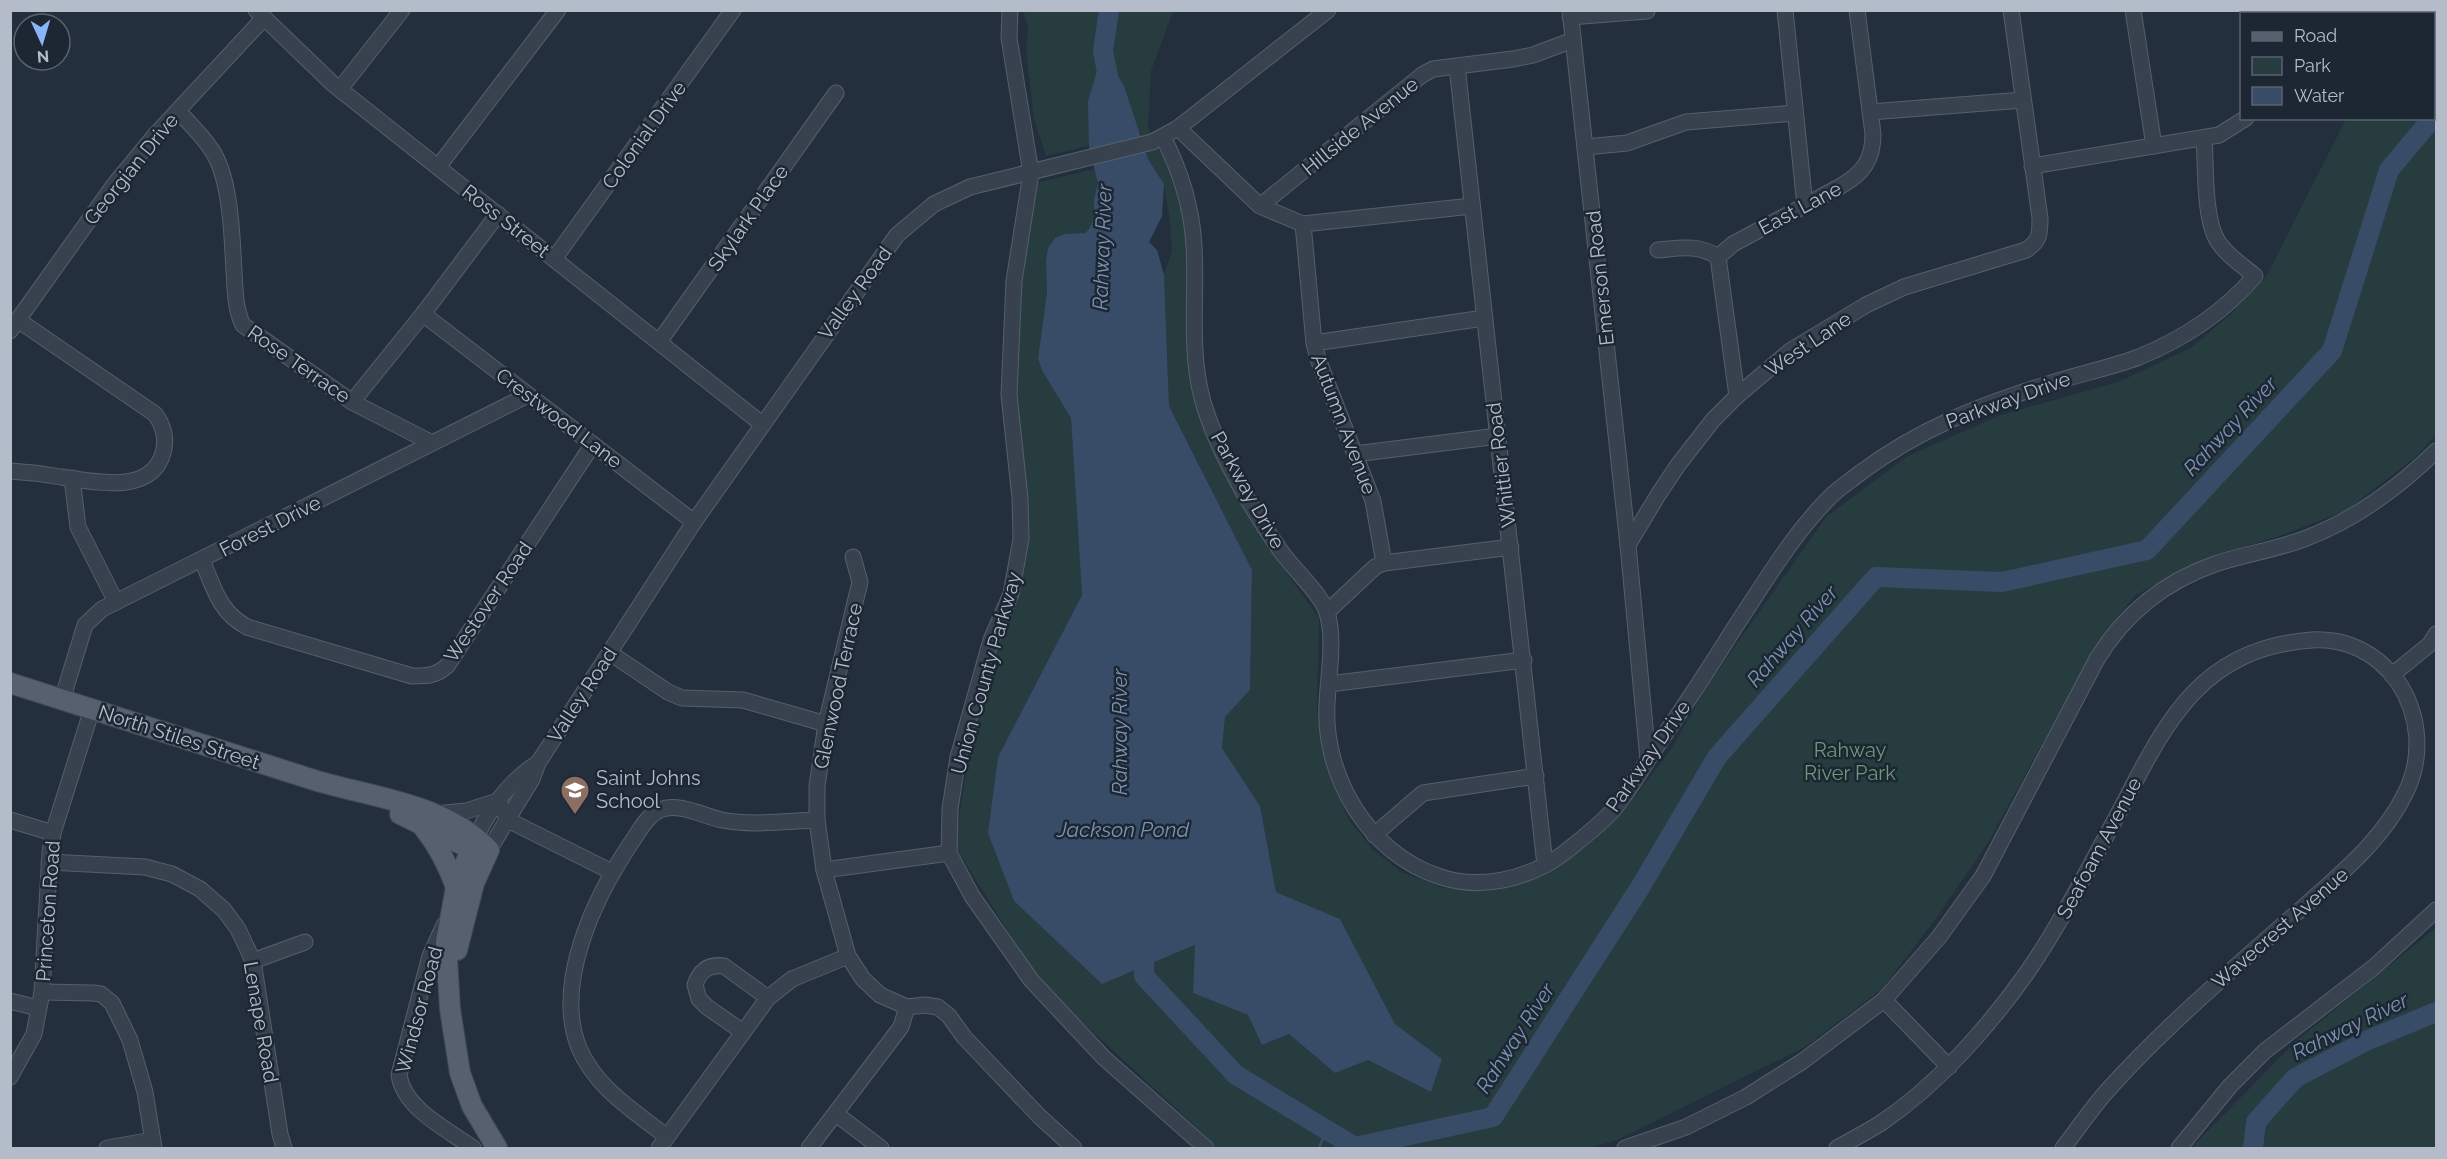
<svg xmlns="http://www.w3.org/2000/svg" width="2447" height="1159" viewBox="0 0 2447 1159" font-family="Raleway,sans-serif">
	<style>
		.green { fill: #263c3f }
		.water { fill: #394c67 }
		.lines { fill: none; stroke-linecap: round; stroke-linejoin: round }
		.stream { stroke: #394c67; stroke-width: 3 }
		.river { stroke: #394c67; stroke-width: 20 }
		.minor-casing { stroke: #565f6c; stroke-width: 17 }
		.major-casing { stroke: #414a57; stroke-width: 22 }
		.minor { stroke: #38414e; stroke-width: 15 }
		.major { stroke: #56606e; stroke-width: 20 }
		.labels { text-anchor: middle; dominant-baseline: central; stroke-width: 5; stroke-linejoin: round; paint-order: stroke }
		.street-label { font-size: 20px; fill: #b4bcc9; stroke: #1d2633 }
		.park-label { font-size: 20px; fill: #6b9a76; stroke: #1d2633 }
		.poi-label { font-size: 20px; fill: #b4bcc9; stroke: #1d2633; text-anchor: start }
		.water-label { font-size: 21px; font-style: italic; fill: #7c92b1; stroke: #1d2633 }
	</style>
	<rect width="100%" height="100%" fill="#242f3e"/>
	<g class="green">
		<path d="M1023,11H1173L1151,71L1148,127L1176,184L1185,217L1192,387L1199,415L1274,556L1319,618L1317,709L1333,785L1349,820L1372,849L1401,872L1441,887L1475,891L1511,887L1552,868L1586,847L1628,806L1671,749L1708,685L1826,517L1908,456L1998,416L2118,382L2191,348L2231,314L2266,277L2346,119L2434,118V38L2436,34V434L2417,456L2347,510L2282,535L2211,557L2135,595L2097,643L1989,841L1937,917L1882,989L1805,1047L1617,1140L1590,1148H1214L1208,1138L1040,983L955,846L967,765L992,650L1018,584L1011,342L1031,184L1095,169L1098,183L1094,199V217L1089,229L1084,233L1064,234L1055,238L1048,248L1046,260L1047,292L1040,343L1043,372L1071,417L1082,595L998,757L989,833L1014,901L1102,984L1196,945L1193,993L1248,1015L1262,1045L1289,1034L1335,1073L1368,1060L1431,1092L1442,1059L1395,1024L1340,919L1276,892L1260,806L1222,748L1225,717L1250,690L1252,570L1169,406L1164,275L1172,251L1170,221L1164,184L1148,159L1140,133L1046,156L1034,119L1026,50L1028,27Z"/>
		<path d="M2436,928V1148H2191L2295,1042Z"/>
	</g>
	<path class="water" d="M1103,51L1124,86L1148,159L1164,184L1162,216L1149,242L1157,250L1164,275L1169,406L1252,570L1250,690L1225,717L1222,748L1260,806L1276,892L1340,919L1395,1024L1442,1059L1431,1092L1368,1060L1335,1073L1289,1034L1262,1045L1248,1015L1193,993L1195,945L1102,984L1014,901L988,833L998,757L1082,595L1071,418L1043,372L1038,359L1047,292L1046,260L1048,248L1055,238L1064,234L1085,233L1089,229L1094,217V199L1098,183L1089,147L1088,101Z"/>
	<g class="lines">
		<path class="stream" d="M1319,1148L1327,1130"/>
		<g class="river">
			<path d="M1108,77L1103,51L1109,10"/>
			<path d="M1144,939V976L1236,1075L1355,1147L1493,1117L1641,886L1717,757L1876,577L2002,582L2147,550L2332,351L2389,170L2430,121H2436"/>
			<path d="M2253,1148L2256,1122L2295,1078L2366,1041L2436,1012"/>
		</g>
		<g class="minor-casing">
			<g id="minor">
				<path d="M256,10L333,84L762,424"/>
				<path d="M1010,10L1009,38L1031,173L1014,281L1009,395L1020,498L1021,539L1011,594L991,640L958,757L950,809L949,853L972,896L1031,980L1104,1058L1206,1148"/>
				<path d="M1570,10L1628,545"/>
				<path d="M1785,10L1805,206"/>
				<path d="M2133,10L2154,146"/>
				<path d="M2335,14L2337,10"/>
				<path d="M1570,17L1647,11"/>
				<path d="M1457,66L1545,865"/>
				<path d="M340,89L402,10"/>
				<path d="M178,111C189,123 202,135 211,149C231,177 232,237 234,271C235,289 235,309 243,325L352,402L432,443"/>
				<path d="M1870,112L2023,100"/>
				<path d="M1178,128L1260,206L1303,224L1314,343L1318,359L1373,501L1384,563L1375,567L1327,612"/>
				<path d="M1163,137C1181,172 1192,207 1194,246C1197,296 1189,348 1202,398C1215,447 1251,508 1280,550C1292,568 1318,590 1326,610C1336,635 1328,677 1327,704C1323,777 1369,853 1438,876C1480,891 1529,879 1564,853C1580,840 1600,825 1614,809C1630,790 1643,767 1657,746C1684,707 1710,667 1735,627C1765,582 1792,535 1830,497C1839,488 1850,481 1860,473C1919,429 1978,406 2048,384C2078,374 2110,368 2139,357C2183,339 2224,312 2255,276C2242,265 2222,252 2215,236C2204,212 2206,165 2204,138"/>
				<path d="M1586,147L1627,143L1686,122L1795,113"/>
				<path d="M2032,166L2219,135L2246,118"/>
				<path d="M438,167L558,10"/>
				<path d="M1260,206L1422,75L1433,69L1513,59L1533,55L1573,40"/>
				<path d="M1303,224L1472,206"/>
				<path d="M1658,250C1680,248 1699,244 1718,257"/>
				<path d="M1718,257L1733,244L1841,186C1863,173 1873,160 1873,134L1857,10"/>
				<path d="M1718,257L1737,396"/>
				<path d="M554,259L733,10"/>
				<path d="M423,314L694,522"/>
				<path d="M10,331L114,185L156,134L264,18"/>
				<path d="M659,342L836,93"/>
				<path d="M1314,343L1484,318"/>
				<path d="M352,402L423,314L498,214"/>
				<path d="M1355,454L1498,436"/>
				<path d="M10,471C27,472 44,474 61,477C92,481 151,496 163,453C167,439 163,425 155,414L18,320"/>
				<path d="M72,478L78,527L116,602"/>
				<path d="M853,557L860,582L826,724L817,786V820L824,870L848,956L863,979L880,995L907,1007L925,1005L938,1007L949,1016L964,1037L1039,1116L1074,1148"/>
				<path d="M202,560C214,588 219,612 247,627L412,676C427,676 436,676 447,666L593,444"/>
				<path d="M1384,563L1511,547"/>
				<path d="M610,653L668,692L682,698L743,700L826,724"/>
				<path d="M2392,675L2430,644L2436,634"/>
				<path d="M1329,684L1524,660"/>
				<path d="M62,700L85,625L102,609L528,395"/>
				<path d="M1648,759L1628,545L1658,495L1678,465L1713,420L1737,396L1790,351L1866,305L1904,287L2026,250C2040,241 2040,234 2040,218L2011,10"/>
				<path d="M436,814L466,811L498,801L508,820L612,872"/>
				<path d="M10,820L53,833"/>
				<path d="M1374,835L1423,793L1536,776"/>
				<path d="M472,846C485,815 509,780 538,763"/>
				<path d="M489,850L532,779L538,763L694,522L897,235L934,204L970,187L1152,142L1178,128L1328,10"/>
				<path d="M49,862L145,867L172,874L200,889L224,910L238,929L253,961L280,1134L284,1148"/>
				<path d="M824,870L949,853"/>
				<path d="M444,925L430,956L399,1075C404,1109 447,1129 473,1148"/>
				<path d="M253,961L305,942"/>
				<path d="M42,992L93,993L101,994L112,1003L130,1040L145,1092L154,1148"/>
				<path d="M1884,1000L1949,1067"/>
				<path d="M10,1001L38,1008"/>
				<path d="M743,1032L707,1007L699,999L695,985C700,970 709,964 724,966L768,998"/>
				<path d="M10,1077L34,1034L42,992L50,852L53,833L92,709"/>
				<path d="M836,1114L881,1148"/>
				<path d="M667,1137C634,1111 596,1088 579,1048C553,983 595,897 631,843C639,832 646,816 660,810C679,802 703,816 722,820C752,826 787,821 817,820"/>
				<path d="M107,1148L153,1140"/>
				<path d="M659,1148L768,998L792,979L848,956"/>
				<path d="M809,1148L901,1027L907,1007"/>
				<path d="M1625,1148L1686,1127L1746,1097L1803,1061L1884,1000L1939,937L1983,876L2097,659C2125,613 2164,582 2215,564C2244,554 2275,550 2304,539C2355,520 2397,489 2436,451"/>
				<path d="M1837,1148C1851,1140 1867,1132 1881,1123C1936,1086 1987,1029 2026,974C2060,925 2087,871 2116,818C2163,729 2196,648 2312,640C2347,638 2377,653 2398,682C2420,715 2423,757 2406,792C2384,838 2344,871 2307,904C2276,931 2245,958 2215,985C2178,1018 2140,1054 2107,1091C2091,1109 2077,1130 2063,1148"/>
				<path d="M2179,1148L2230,1086L2265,1051L2374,967L2436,910"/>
			</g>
		</g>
		<g class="major-casing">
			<g id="major">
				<path d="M10,683C112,715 213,748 314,780C373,798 444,803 489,850"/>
				<path d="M400,814L471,849H482"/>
				<path d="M424,828C439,847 448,865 456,887"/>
				<path d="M471,849L456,887L446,942L450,1009L460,1073L472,1106L497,1148"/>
				<path d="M457,950L474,883L489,850"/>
			</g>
		</g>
		<use href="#minor" class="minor"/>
		<use href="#major" class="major"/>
	</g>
	<defs>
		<g id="school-pin" transform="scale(1.5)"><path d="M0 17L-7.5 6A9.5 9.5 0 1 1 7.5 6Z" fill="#8d6e63" stroke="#1d2633"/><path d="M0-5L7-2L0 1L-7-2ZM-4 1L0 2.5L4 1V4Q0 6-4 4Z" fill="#fff"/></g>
	</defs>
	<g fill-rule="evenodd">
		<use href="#school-pin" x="575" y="790"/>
	</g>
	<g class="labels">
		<g class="street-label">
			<text transform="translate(1360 126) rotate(-39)">Hillside Avenue</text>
			<text transform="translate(644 135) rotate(-54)">Colonial Drive</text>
			<text transform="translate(131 169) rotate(-51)">Georgian Drive</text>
			<text transform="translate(1800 208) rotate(-28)">East Lane</text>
			<text transform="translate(748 218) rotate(-55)">Skylark Place</text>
			<text transform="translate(506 221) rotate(38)">Ross Street</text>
			<text transform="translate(1600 278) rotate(-96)">Emerson Road</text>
			<text transform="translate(855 293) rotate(-54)">Valley Road</text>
			<text transform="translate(1808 344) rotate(-34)">West Lane</text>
			<text transform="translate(299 364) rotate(35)">Rose Terrace</text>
			<text transform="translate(2008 400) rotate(-20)">Parkway Drive</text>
			<text transform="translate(559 418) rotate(37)">Crestwood Lane</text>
			<text transform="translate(1344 424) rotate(69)">Autumn Avenue</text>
			<text transform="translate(1501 465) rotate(-97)">Whittier Road</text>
			<text transform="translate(1248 490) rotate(61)">Parkway Drive</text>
			<text transform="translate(270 526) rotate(-27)">Forest Drive</text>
			<text transform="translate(488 602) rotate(-56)">Westover Road</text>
			<text transform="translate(986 673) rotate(-74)">Union County Parkway</text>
			<text transform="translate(838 686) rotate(-78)">Glenwood Terrace</text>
			<text transform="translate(582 695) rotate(-57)">Valley Road</text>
			<text transform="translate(179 737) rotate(18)">North Stiles Street</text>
			<text transform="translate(1648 756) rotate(-55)">Parkway Drive</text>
			<text transform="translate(2099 848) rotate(-62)">Seafoam Avenue</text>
			<text transform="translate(48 911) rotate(-86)">Princeton Road</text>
			<text transform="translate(2280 928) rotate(-41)">Wavecrest Avenue</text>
			<text transform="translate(419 1010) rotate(-75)">Windsor Road</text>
			<text transform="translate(261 1022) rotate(80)">Lenape Road</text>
		</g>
		<g class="park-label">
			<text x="1850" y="750">Rahway<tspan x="1850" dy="23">River Park</tspan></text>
		</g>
		<g class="poi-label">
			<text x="596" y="778">Saint Johns<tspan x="596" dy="23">School</tspan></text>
		</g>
		<g class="water-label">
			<text transform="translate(1102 247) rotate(-88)">Rahway River</text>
			<text transform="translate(2230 426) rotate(-47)">Rahway River</text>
			<text transform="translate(1792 636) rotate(-49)">Rahway River</text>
			<text transform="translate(1119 732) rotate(-90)">Rahway River</text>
			<text x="1123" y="829">Jackson Pond</text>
			<text transform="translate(2350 1026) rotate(-26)">Rahway River</text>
			<text transform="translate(1515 1038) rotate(-57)">Rahway River</text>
		</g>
	</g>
	<rect width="2447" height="1159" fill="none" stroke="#b4bcc9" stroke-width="24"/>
	<rect x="2240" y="12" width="195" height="108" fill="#1d2633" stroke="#59626f" stroke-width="1.5"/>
	<rect x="2252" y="32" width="30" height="9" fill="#56606e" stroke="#59626f" stroke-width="1.5"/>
	<text x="2294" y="42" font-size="18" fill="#b4bcc9">Road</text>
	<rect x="2252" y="57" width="30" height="18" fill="#263c3f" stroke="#59626f" stroke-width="1.5"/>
	<text x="2294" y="72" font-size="18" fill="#b4bcc9">Park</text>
	<rect x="2252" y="87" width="30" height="18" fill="#394c67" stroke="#59626f" stroke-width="1.5"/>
	<text x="2294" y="102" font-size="18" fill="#b4bcc9">Water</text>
	<g transform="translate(42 42) rotate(176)"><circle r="28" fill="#1d2633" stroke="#59626f" stroke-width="1.5"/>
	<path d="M0-4.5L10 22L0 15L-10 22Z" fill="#8ab4f8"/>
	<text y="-9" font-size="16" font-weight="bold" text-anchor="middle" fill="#b4bcc9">N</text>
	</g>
</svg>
